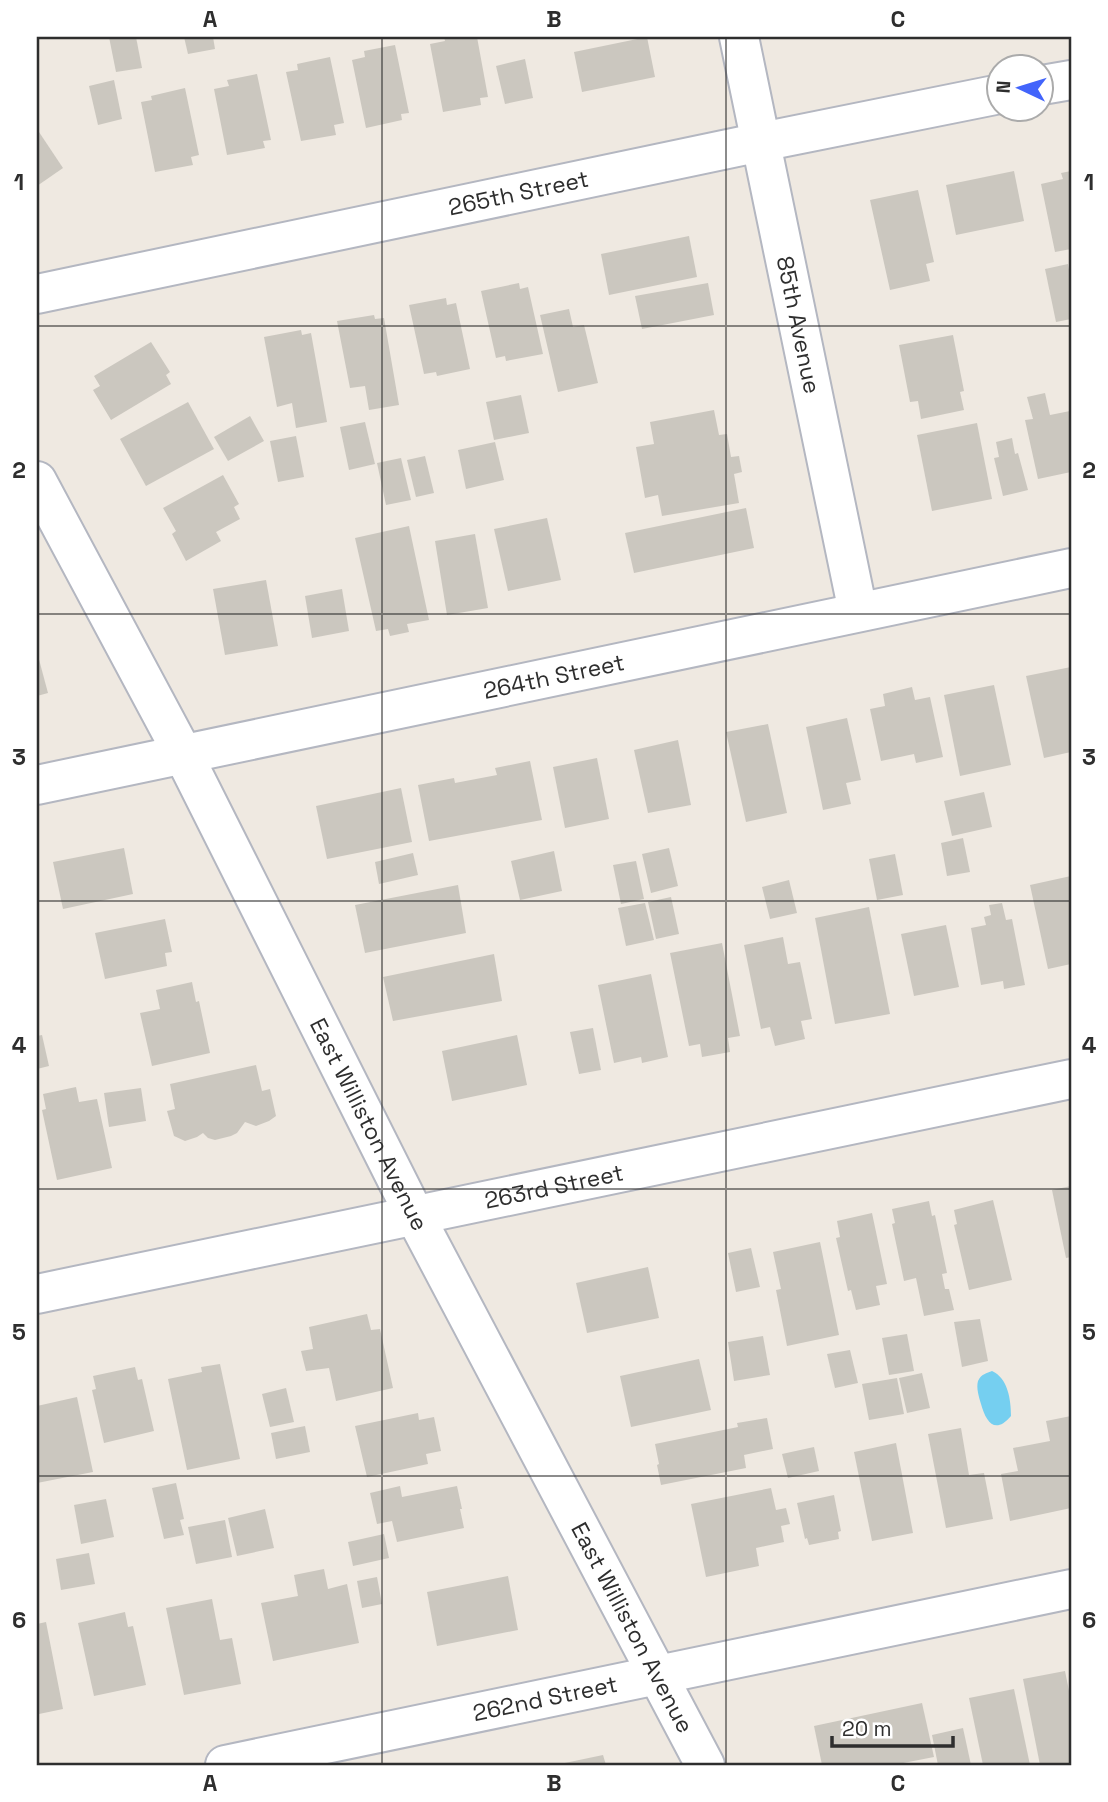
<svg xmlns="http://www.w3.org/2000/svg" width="1108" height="1802" viewBox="0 0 1108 1802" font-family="'Space Grotesk',sans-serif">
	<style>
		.water { fill: #75cff0 }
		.building { fill: #cbc7bf }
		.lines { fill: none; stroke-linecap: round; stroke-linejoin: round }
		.minor-casing { stroke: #b4b7c1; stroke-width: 42 }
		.minor { stroke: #fff; stroke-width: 38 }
		.grid { fill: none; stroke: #2e2e2e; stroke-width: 2; stroke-opacity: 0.55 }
		.labels { text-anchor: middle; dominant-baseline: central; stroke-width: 6; stroke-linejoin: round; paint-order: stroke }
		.street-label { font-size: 23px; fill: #2e2e2e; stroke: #fff }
		.neatline { fill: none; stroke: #2e2e2e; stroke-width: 2.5 }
		.grid-label { font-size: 23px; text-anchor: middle; font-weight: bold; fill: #2e2e2e }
	</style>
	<rect width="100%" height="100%" fill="#efe9e1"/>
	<path class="water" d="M992,1371C1008,1378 1011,1400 1011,1416C995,1435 986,1422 981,1404C979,1397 976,1388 978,1381C981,1374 987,1373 992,1371Z"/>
	<g class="building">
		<path d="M109,37H136L142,68L116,72Z"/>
		<path d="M184,37H213L215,49L188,54Z"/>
		<path d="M444,37H477L488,97L480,98L481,105L443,112L430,44L445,41Z"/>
		<path d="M647,37L655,77L582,92L574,52Z"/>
		<path d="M395,45L409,113L401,114L402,120L366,128L352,60L365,57L364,51Z"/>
		<path d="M330,57L344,123L334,125L336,135L301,141L286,72L298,70L297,64Z"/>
		<path d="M525,59L533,98L505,104L496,66Z"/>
		<path d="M257,74L271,140L263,141L265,148L227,155L214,89L229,86L227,80Z"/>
		<path d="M114,80L122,119L98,125L89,86Z"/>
		<path d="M185,88L199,155L191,157L193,165L155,172L141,102L152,100L151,96Z"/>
		<path d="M37,129L63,168L37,186Z"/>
		<path d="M1014,171L1024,221L956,235L946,185Z"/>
		<path d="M1071,171V249L1055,252L1041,184L1063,179L1061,173Z"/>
		<path d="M918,190L934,262L926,264L930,281L890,290L870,200Z"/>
		<path d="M689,236L697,277L609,295L601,254Z"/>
		<path d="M1068,264L1071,281V319L1056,322L1045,269Z"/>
		<path d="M519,283L520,289L528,287L543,354L506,361L505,356L496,358L481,291Z"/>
		<path d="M708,283L714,315L642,329L635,296Z"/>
		<path d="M446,298L447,305L456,303L470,369L437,376L436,372L424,374L409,305Z"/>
		<path d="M569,309L573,327L584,325L598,383L558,392L540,315Z"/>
		<path d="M374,315L375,319L384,318L399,405L369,410L365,386L350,388L337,321Z"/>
		<path d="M301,330L302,335L311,333L327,422L296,428L292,403L277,407L264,337Z"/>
		<path d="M953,335L964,391L960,392L964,410L921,419L918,401L910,402L899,345Z"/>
		<path d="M151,342L170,372L166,375L171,384L111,420L93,390L100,386L94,376Z"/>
		<path d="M1045,393L1050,415L1070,411L1071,418V466L1069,467L1071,472L1038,479L1025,420L1033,419L1027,397Z"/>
		<path d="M521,395L529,433L494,440L486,402Z"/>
		<path d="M188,402L214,449L146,486L120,439Z"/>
		<path d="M714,410L719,435L727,434L731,457L739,456L742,472L734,474L739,503L662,516L658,495L645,498L636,447L654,444L650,422Z"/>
		<path d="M250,416L264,441L228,461L214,437Z"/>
		<path d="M365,422L375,464L349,470L340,427Z"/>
		<path d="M977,423L992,499L932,511L917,435Z"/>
		<path d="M296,436L304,477L278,482L270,441Z"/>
		<path d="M1012,438L1015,454L1018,453L1028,490L1003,496L994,458L999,457L996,442Z"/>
		<path d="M495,442L504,480L466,489L458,450Z"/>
		<path d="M425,456L434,493L416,497L407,460Z"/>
		<path d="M401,458L411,500L386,505L377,463Z"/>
		<path d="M223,475L239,504L234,507L240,519L216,532L221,541L186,561L172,534L176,531L163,508Z"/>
		<path d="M746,508L754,548L634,573L625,533Z"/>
		<path d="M547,518L561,580L508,591L494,529Z"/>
		<path d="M409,526L429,620L407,624L409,632L390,636L388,629L376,631L355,538Z"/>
		<path d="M475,534L488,608L447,615L435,541Z"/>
		<path d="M266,580L278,646L225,655L213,589Z"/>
		<path d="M342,589L349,631L312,638L305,596Z"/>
		<path d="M37,652L48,693L37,696Z"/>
		<path d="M1071,667V752L1044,758L1026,676Z"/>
		<path d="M994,685L1011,765L960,776L944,695Z"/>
		<path d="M912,687L915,700L930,697L943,757L916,763L914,754L881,761L870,709L885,706L883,694Z"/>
		<path d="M847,718L861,780L846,783L851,804L823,810L806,727Z"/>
		<path d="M768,724L787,813L746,822L726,732Z"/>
		<path d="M678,740L691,805L648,813L634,750Z"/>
		<path d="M597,758L609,819L565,828L553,767Z"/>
		<path d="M530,761L542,820L429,841L418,785L454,778L455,783L497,775L495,768Z"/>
		<path d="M401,788L412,842L327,859L316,806Z"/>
		<path d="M984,792L992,827L952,836L944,801Z"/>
		<path d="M963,838L970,872L947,876L941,843Z"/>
		<path d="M124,848L133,894L63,909L53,862Z"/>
		<path d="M669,848L678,886L651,893L642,854Z"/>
		<path d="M554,851L562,891L520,900L511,861Z"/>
		<path d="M413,853L418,875L379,884L375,862Z"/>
		<path d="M895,854L903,895L877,900L869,859Z"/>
		<path d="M636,861L644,899L621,904L613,865Z"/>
		<path d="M1071,876V964L1048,969L1030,885Z"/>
		<path d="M789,880L797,913L770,919L762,887Z"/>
		<path d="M458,885L466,933L365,953L355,905Z"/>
		<path d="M671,897L679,934L656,939L648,902Z"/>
		<path d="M645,903L654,940L626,946L618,908Z"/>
		<path d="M1002,903L1006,920L1012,919L1025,985L1004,989L1003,981L981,985L971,928L986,925L984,917L991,915L989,905Z"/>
		<path d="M869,907L890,1014L835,1024L815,918Z"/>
		<path d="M165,919L172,952L165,953L167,966L105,979L95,933Z"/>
		<path d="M946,925L959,987L914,996L901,934Z"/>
		<path d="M783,937L788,964L800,962L812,1019L801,1021L805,1039L775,1046L770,1027L761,1029L744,945Z"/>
		<path d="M722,943L740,1036L728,1038L730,1052L702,1057L700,1044L689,1046L670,953Z"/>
		<path d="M494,954L502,1001L393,1021L383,977Z"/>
		<path d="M651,974L668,1057L642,1063L641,1057L614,1063L598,985Z"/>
		<path d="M192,982L196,1002L199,1001L210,1053L152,1066L140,1013L160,1009L156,990Z"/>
		<path d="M593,1028L601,1070L579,1074L570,1032Z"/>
		<path d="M42,1035L49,1066L37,1069V1036Z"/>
		<path d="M517,1035L527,1085L452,1101L442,1051Z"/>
		<path d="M256,1065L262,1091L270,1089L276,1116L269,1121L256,1126L245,1122L237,1133L231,1136L215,1140L208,1138L203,1133L197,1137L185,1141L174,1136L167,1111L175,1109L170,1084Z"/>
		<path d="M76,1087L79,1102L97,1099L112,1168L57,1180L42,1110L46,1109L43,1094Z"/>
		<path d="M141,1088L146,1121L109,1127L104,1093Z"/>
		<path d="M1071,1186V1257L1066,1258L1052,1190Z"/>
		<path d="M993,1200L1012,1280L969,1290L954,1225L957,1224L954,1210Z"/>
		<path d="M929,1201L932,1216L935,1215L947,1273L942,1274L945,1289H949L954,1310L924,1316L916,1278L904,1281L892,1224L895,1223L892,1209Z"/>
		<path d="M872,1213L887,1284L876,1286L880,1305L856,1310L851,1290L848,1291L836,1238L840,1237L837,1221Z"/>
		<path d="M820,1242L839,1335L787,1346L776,1290L781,1289L773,1252Z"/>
		<path d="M751,1248L760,1287L736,1292L728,1253Z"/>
		<path d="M648,1267L659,1318L587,1333L576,1283Z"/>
		<path d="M367,1314L371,1330L380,1329L393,1388L336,1401L329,1368L306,1371L301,1351L313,1349L309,1327Z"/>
		<path d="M980,1319L988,1361L962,1367L954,1322Z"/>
		<path d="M907,1334L914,1371L889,1375L882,1338Z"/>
		<path d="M763,1336L770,1375L734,1381L728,1342Z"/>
		<path d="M850,1350L858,1383L835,1388L827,1354Z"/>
		<path d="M699,1359L711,1410L631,1427L620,1376Z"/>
		<path d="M220,1364L240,1459L187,1470L168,1379L202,1372L201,1367Z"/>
		<path d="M135,1367L138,1380L142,1379L154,1431L104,1443L92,1390L96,1389L93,1376Z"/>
		<path d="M922,1373L930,1408L907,1413L899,1378Z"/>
		<path d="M897,1378L904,1414L869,1420L862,1384Z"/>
		<path d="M286,1388L294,1422L270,1427L262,1394Z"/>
		<path d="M77,1397L93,1472L37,1483V1406Z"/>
		<path d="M418,1413L419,1420L434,1417L441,1451L426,1454L428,1464L367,1477L355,1426Z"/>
		<path d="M1071,1416V1508L1010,1521L1001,1474L1018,1471L1013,1448L1050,1441L1046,1421Z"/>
		<path d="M767,1418L773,1449L744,1455L746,1468L661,1485L657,1465L659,1464L655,1444L738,1427L737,1423Z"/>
		<path d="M305,1426L310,1452L276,1459L271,1433Z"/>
		<path d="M961,1428L969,1475L984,1473L993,1519L946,1528L928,1434Z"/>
		<path d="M896,1443L913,1533L872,1541L854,1452Z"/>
		<path d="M814,1447L819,1471L788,1478L782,1454Z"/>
		<path d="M176,1483L184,1519L180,1520L184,1535L164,1539L152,1488Z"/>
		<path d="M400,1486L402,1497L457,1486L462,1509H460L464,1528L397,1542L392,1521L377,1524L370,1493Z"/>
		<path d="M771,1488L776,1510L786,1508L790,1524L781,1526L784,1542L756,1548L759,1566L706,1577L691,1504Z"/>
		<path d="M834,1495L841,1531L838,1532L839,1539L809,1545L807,1538L805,1539L797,1503Z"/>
		<path d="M106,1499L114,1537L81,1544L74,1505Z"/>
		<path d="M265,1509L274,1548L237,1556L228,1518Z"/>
		<path d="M225,1520L232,1557L196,1564L188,1527Z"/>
		<path d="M384,1534L389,1558L353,1566L348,1542Z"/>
		<path d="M89,1553L95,1584L61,1590L56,1559Z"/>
		<path d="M324,1569L328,1589L347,1584L359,1643L273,1661L261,1603L298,1596L294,1575Z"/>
		<path d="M508,1576L518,1630L437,1646L427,1592Z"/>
		<path d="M377,1577L382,1604L362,1608L357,1581Z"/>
		<path d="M212,1599L220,1640L232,1638L241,1684L184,1695L166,1608Z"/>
		<path d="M125,1612L128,1627L133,1626L146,1685L94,1696L78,1623Z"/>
		<path d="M46,1622L63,1709L39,1714L38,1710H37V1624Z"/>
		<path d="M1065,1671L1071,1701V1765H1040L1023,1679Z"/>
		<path d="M1014,1689L1030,1765H983L969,1698Z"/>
		<path d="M922,1703L934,1757L893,1765H822L814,1726Z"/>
		<path d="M963,1728L971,1765H938L932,1735Z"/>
		<path d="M603,1755L606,1765H560V1764Z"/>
	</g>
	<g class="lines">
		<g class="minor-casing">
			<g id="minor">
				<path id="s1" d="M739,37L858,612"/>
				<path d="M1042,85L1071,80"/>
				<path id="s2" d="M37,294L761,142L1000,94"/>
				<path id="s3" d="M37,481L183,754L415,1216L705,1765"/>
				<path id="s4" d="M37,785L1071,568"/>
				<path id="s5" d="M37,1294L1071,1079"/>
				<path id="s6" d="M225,1765L1071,1589"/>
			</g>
		</g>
		<use href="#minor" class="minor"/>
	</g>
	<path class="grid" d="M382,37V1765M726,37V1765M37,326H1071M37,614H1071M37,901H1071M37,1189H1071M37,1476H1071"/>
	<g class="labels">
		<g class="street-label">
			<text stroke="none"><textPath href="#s2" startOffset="492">265th Street</textPath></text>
			<text stroke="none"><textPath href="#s1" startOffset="294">85th Avenue</textPath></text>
			<text stroke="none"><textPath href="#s4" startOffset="528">264th Street</textPath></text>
			<text stroke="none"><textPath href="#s3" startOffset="724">East Williston Avenue</textPath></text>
			<text stroke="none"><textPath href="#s5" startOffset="528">263rd Street</textPath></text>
			<text stroke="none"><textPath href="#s3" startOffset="1292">East Williston Avenue</textPath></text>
			<text stroke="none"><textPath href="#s6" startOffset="327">262nd Street</textPath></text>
		</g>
	</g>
	<rect width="1108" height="1802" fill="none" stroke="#ffffff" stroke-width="77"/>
	<g transform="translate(1020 88) rotate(274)"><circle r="33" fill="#ffffff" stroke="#ababab" stroke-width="2"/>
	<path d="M0-5L12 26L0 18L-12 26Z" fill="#4264fb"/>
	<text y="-10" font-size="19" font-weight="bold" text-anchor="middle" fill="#2e2e2e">N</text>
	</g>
	<path d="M832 1736v10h121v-10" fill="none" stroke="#2e2e2e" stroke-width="3.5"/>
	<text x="842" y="1736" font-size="21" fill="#2e2e2e" stroke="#ffffff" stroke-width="5" paint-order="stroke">20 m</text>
	<rect x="38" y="38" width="1032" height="1726" class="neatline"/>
	<g class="grid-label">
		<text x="210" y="27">A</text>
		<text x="554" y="27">B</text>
		<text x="898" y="27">C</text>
		<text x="19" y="190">1</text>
		<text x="1089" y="190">1</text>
		<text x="19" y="478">2</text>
		<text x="1089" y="478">2</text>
		<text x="19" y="765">3</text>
		<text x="1089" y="765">3</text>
		<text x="19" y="1053">4</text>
		<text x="1089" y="1053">4</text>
		<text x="19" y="1340">5</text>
		<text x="1089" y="1340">5</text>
		<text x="19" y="1628">6</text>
		<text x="1089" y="1628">6</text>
		<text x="210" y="1791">A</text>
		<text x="554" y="1791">B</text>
		<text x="898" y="1791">C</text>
	</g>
</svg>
